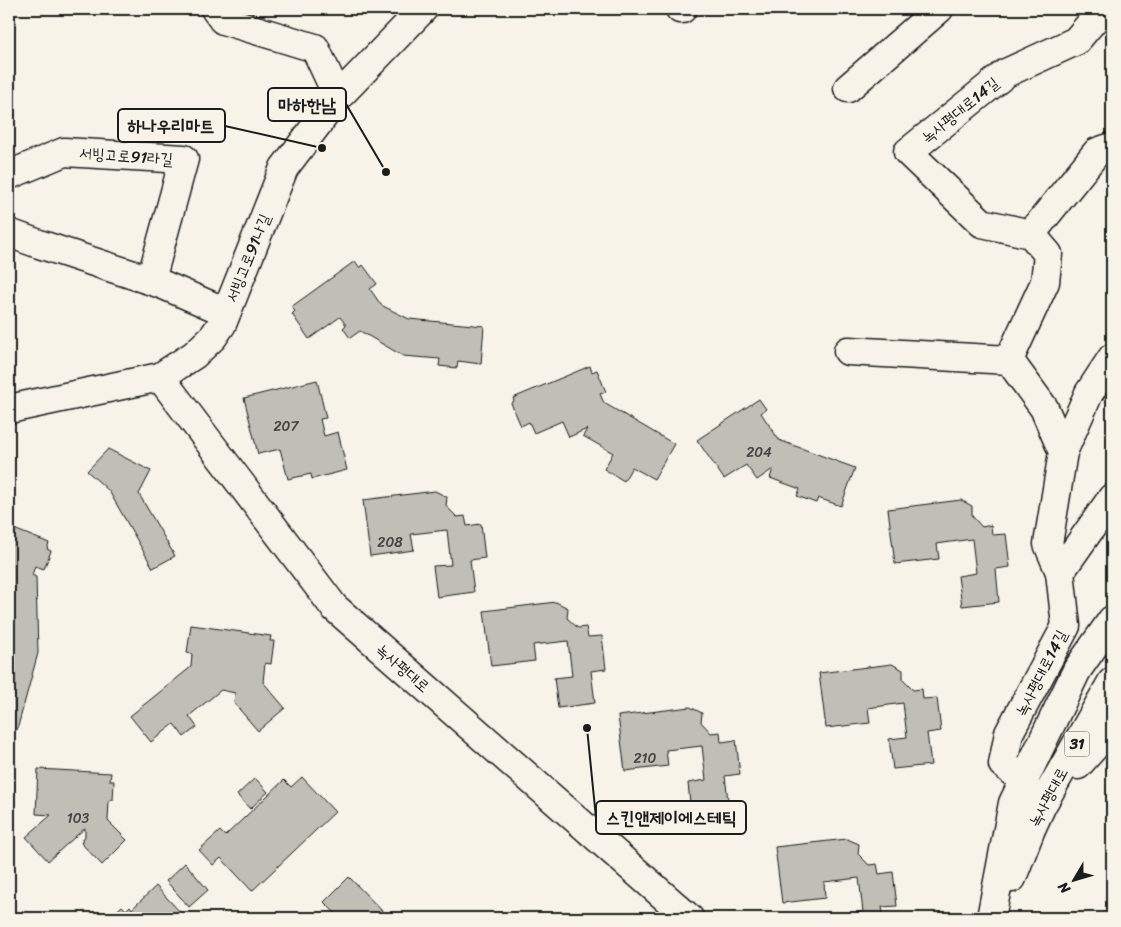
<svg xmlns="http://www.w3.org/2000/svg" width="1121" height="927" viewBox="0 0 1121 927" font-family="Sriracha,'Poor Story',sans-serif">
	<style>
		.building { fill: #c0beb5; stroke: #1c1c1c }
		.lines { fill: none; stroke-linecap: round; stroke-linejoin: round }
		.minor-casing { stroke: #1c1c1c; stroke-width: 31 }
		.major-casing { stroke: #1c1c1c; stroke-width: 31 }
		.minor { stroke: #f7f3e8; stroke-width: 28 }
		.major { stroke: #f7f3e8; stroke-width: 28 }
		.labels { text-anchor: middle; dominant-baseline: central; stroke-width: 5; stroke-linejoin: round; paint-order: stroke }
		.number-label { font-size: 14px; fill: #454442 }
		.shield { fill: #f7f3e8; stroke: #5e5c59; stroke-width: 1 }
		.shield-label { font-size: 15px; font-weight: bold; fill: #1c1c1c }
		.street-label { font-size: 16px; fill: #1c1c1c; stroke: #f7f3e8 }
		.leader { fill: none; stroke: #1c1c1c; stroke-width: 2 }
		.callout-dot { fill: #1c1c1c; stroke: #f7f3e8; stroke-width: 2 }
		.callout { fill: #f7f3e8; stroke: #1c1c1c; stroke-width: 2 }
		.callout-label { font-size: 18px; text-anchor: middle; font-weight: bold; fill: #1c1c1c }
	</style>
	<rect width="100%" height="100%" fill="#f7f3e8"/>
	<filter id="ink" filterUnits="userSpaceOnUse"><feTurbulence type="fractalNoise" baseFrequency=".02" numOctaves="2"/><feDisplacementMap in="SourceGraphic" scale="10" xChannelSelector="R" yChannelSelector="G"/><feConvolveMatrix kernelMatrix="1 2 1 2 8 2 1 2 1" color-interpolation-filters="sRGB"/></filter>
	<g filter="url(#ink)">
		<g class="building">
			<path d="M355,261L360,268L363,265L377,284L370,289L381,305L409,319L484,326L481,364L458,361L457,368L439,366L440,359L403,356L360,331L350,338L343,328L346,325L340,317L309,339L292,314L295,311L291,307Z"/>
			<path d="M590,366L592,372L597,370L606,392L600,394L604,403L674,444L654,479L632,467L624,481L604,469L613,453L583,436L587,429L569,437L562,421L534,433L529,422L521,426L511,403L514,401L513,398Z"/>
			<path d="M317,380L326,418L320,419L324,436L338,432L347,470L312,479L311,474L288,479L280,449L258,454L244,398Z"/>
			<path d="M759,399L766,409L761,413L779,440L855,468L841,506L818,498L816,503L797,496L800,489L770,478L773,469L757,480L746,465L724,479L697,440Z"/>
			<path d="M108,449L151,471L139,494L175,556L153,568L109,491L87,471Z"/>
			<path d="M435,491L447,497L446,506L457,517L465,516L467,526L481,524L485,558L470,560L474,592L437,597L433,566L451,565L447,530L411,534L414,550L370,556L363,500Z"/>
			<path d="M961,500L972,506V516L982,527L991,525L992,535L1006,534L1010,567L996,569L999,602L962,606L958,576L976,573L972,539L937,544L939,559L895,564L888,509Z"/>
			<path d="M9,527L49,543L47,549L51,551L44,569L35,566L32,575L36,577L38,653L17,730L9,728Z"/>
			<path d="M556,602L568,608L567,618L578,628L586,627L588,637L602,636L606,669L591,671L595,703L558,708L554,678L572,676L568,641L533,645L535,661L491,666L484,611Z"/>
			<path d="M191,625L271,636L270,641H274L271,664L265,663L263,682L285,708L258,731L234,703L235,693L221,690L189,716L197,727L184,737L174,724L151,742L130,716L191,667L192,654L187,653Z"/>
			<path d="M892,664L903,670V680L913,690L922,689L923,699L937,698L941,731L927,733L931,765L893,769L889,739L907,737L903,703L868,708L870,723L826,728L819,673Z"/>
			<path d="M690,707L702,713L701,722L711,733L720,732L721,742L736,740L740,774L725,776L729,808L691,813L688,783L706,780L702,746L666,750L668,766L625,771L618,716Z"/>
			<path d="M38,769L111,773L110,781H114L113,800H109L108,821L127,840L102,865L81,843L85,836V828L48,861L26,837L51,815L36,814Z"/>
			<path d="M302,777L335,812L252,891L221,858L213,865L199,850L220,831L225,836L284,780L291,787Z"/>
			<path d="M255,778L268,792L250,809L237,795Z"/>
			<path d="M847,839L859,844L858,854L869,865L877,864L879,874L893,872L897,906L882,907L884,918H846L845,914L863,912L859,878L824,882L825,898L782,903L775,847Z"/>
			<path d="M185,863L208,890L189,907L166,881Z"/>
			<path d="M349,877L389,918H340L324,902Z"/>
			<path d="M156,886L180,912L173,918H109L122,906L126,910L130,906L132,909Z"/>
		</g>
		<g class="lines">
			<g class="minor-casing">
				<g id="minor">
					<path d="M215,9L223,20L315,48L338,97"/>
					<path d="M680,9H682"/>
					<path d="M848,88L939,9"/>
					<path d="M9,175L64,152L184,159L151,280"/>
					<path d="M9,233L39,244L161,284L226,312"/>
					<path d="M1031,234L1097,152L1112,147"/>
					<path d="M848,351L1009,360L1044,408L1063,452L1048,544L1060,572L1066,626L1009,733L1003,764L1025,782"/>
					<path d="M1009,360L1045,282L1048,254L1031,234L982,223L908,152L1006,73L1076,41L1103,9"/>
					<path d="M160,377L334,607L689,918"/>
					<path d="M9,409L160,377L194,355L213,337L222,324L284,168L338,97L423,9"/>
					<path d="M1063,452L1089,393L1112,358"/>
					<path d="M1060,572L1112,498"/>
				</g>
			</g>
			<g class="major-casing">
				<g id="major">
					<path d="M1078,765L1112,727"/>
					<path d="M1012,878L1031,829L1042,805L1112,682"/>
					<path d="M991,918L1013,803L1077,670L1112,620"/>
				</g>
			</g>
			<use href="#minor" class="minor"/>
			<use href="#major" class="major"/>
		</g>
	</g>
	<g class="labels">
		<g class="number-label">
			<text x="286" y="426">207</text>
			<text x="759" y="452">204</text>
			<text x="390" y="542">208</text>
			<text x="645" y="758">210</text>
			<text x="78" y="818">103</text>
		</g>
		<rect class="shield" x="1064.5" y="731.5" width="25" height="25" rx="4"/>
		<g class="shield-label">
			<text x="1077" y="744">31</text>
		</g>
		<g class="street-label">
			<text transform="translate(960 110) rotate(-39)">녹사평대로14길</text>
			<text transform="translate(126 156) rotate(4)">서빙고로91라길</text>
			<text transform="translate(248 258) rotate(-68)">서빙고로91나길</text>
			<text transform="translate(403 668) rotate(41)">녹사평대로</text>
			<text transform="translate(1041 673) rotate(-63)">녹사평대로14길</text>
			<text transform="translate(1048 797) rotate(-62)">녹사평대로</text>
		</g>
	</g>
	<path class="leader" d="M386 172L346 104M322 148L225 126M587 728L596 818"/>
	<g class="callout-dot">
		<circle cx="386" cy="172" r="5"/>
		<circle cx="322" cy="148" r="5"/>
		<circle cx="587" cy="728" r="5"/>
	</g>
	<g class="callout">
		<rect x="268" y="88" width="78" height="33" rx="5"/>
		<rect x="118" y="109" width="107" height="33" rx="5"/>
		<rect x="596" y="801" width="150" height="33" rx="5"/>
	</g>
	<g class="callout-label">
		<text x="307" y="111">마하한남</text>
		<text x="171" y="132">하나우리마트</text>
		<text x="671" y="824">스킨앤제이에스테틱</text>
	</g>
	<rect width="1121" height="927" fill="none" stroke="#f7f3e8" stroke-width="30"/>
	<rect x="15" y="15" width="1091" height="897" fill="none" stroke="#1c1c1c" stroke-width="2" filter="url(#ink)"/>
	<g transform="translate(1074 880) rotate(232)" stroke="#f7f3e8" stroke-width="4" paint-order="stroke">
	<path d="M0-4L9 19L0 12L-9 19Z" fill="#1c1c1c"/>
	<text y="-8" font-size="14" font-weight="bold" text-anchor="middle" fill="#1c1c1c">N</text>
	</g>
</svg>
